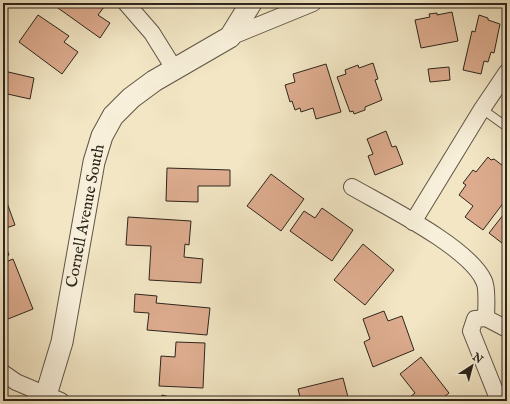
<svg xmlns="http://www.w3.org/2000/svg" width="510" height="404" viewBox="0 0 510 404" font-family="'IM FELL English',serif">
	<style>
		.building { fill: #ddac8f; stroke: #2e251c }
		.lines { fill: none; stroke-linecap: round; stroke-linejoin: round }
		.service-casing { stroke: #5f5546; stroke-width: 10 }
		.minor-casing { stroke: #5f5546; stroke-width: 18 }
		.tertiary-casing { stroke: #5f5546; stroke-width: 23 }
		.service { stroke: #f7efd9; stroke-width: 8 }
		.minor { stroke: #f7efd9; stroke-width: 16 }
		.tertiary { stroke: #f7efd9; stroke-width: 21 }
		.labels { text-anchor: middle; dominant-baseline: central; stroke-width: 4; stroke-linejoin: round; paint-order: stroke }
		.street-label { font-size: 16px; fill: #2e251c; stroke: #f7efd9 }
	</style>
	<rect width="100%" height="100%" fill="#f2e6c4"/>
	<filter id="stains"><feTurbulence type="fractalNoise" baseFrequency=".005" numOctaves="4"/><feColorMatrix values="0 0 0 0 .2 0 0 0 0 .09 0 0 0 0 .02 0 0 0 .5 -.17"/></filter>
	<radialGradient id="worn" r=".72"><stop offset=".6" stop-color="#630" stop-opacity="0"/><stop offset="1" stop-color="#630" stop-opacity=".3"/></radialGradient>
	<g class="building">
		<path d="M51,3H107L98,15L110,23L100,38Z"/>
		<path d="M452,12L458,41L421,48L415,20L430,17L429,14L437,13V15Z"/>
		<path d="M38,15L69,36L64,42L78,52L62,74L19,42Z"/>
		<path d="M479,15L488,18V20L500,24L494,53L491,52L488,62L484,61L481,74L463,70L472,31L475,32Z"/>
		<path d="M373,63L378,79L375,80L382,100L365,107V110L354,114L353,111L350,112L337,77L346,74L345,70L358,65L359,68Z"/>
		<path d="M326,64L341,112L316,119L313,108L301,112L300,108L295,110L292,101L290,102L285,85L295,82L293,74Z"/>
		<path d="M449,67L450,80L430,82L428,69Z"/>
		<path d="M4,71L34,78L30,99L3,93Z"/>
		<path d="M386,131L392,147L396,146L403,164L375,175L368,156L373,154L367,139Z"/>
		<path d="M488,157L491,160L494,159L507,169V198L483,230L465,217L473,206L459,195L466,185L463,183L473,170L476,172Z"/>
		<path d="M167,168L230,170V186H198V202L166,201Z"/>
		<path d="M271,174L304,199L281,231L247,206Z"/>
		<path d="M6,200L15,225L3,229V202Z"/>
		<path d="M322,208L353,230L332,261L290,231L304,211L315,218Z"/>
		<path d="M507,210V247L489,233Z"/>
		<path d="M128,217L191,221L189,245L185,244L184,257L203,259L201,283L149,280L151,246L126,245Z"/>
		<path d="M3,239L9,255L3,257Z"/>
		<path d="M363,244L394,270L365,305L334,280Z"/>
		<path d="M13,259L33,309L3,321V263Z"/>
		<path d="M135,294L157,296L156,303L210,308L207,335L147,330L149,313L134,312Z"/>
		<path d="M384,311L388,321L402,316L414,350L373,367L364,342L370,339L363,319Z"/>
		<path d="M176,342L205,343L203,388L159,386L161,356L175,357Z"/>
		<path d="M421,357L449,393L439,401H405L415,393L400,374Z"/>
		<path d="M343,378L349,401H301L298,389Z"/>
		<path d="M162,395L185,401H160Z"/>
		<path d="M243,397H285V401H242Z"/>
	</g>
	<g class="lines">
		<g class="service-casing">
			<path id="service" d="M482,109L507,127"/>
		</g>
		<g class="minor-casing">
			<g id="minor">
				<path d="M126,3L152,33L175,70"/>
				<path d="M230,37L313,3"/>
				<path d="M352,187C385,206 469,247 484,281C488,289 486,309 486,318L507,329"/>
				<path d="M413,222L482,109L507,72"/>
				<path d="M486,318L475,319L471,331L499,401"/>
				<path d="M3,373L16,382L61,401"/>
			</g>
		</g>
		<g class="tertiary-casing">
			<path id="tertiary" d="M42,401L46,395L62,342L94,162L102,136L113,116L131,98L154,81L230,37L251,3"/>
		</g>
		<use href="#service" class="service"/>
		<use href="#minor" class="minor"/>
		<use href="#tertiary" class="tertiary"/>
	</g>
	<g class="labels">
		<g class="street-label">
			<text transform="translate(86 216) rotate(-79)">Cornell Avenue South</text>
		</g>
	</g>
	<rect width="510" height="404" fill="none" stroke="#f2e6c4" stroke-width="16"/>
	<rect x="4" y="4" width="502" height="396" fill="none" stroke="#2e251c" stroke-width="2"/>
	<rect x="8" y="8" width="494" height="388" fill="none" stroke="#2e251c"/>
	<g transform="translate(472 366) rotate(36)" stroke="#f7efd9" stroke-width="3" paint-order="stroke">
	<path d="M0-3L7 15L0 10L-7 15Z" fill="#2e251c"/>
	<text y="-6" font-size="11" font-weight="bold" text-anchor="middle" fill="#2e251c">N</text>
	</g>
	<rect width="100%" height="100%" filter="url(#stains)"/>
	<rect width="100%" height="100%" fill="url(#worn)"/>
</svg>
